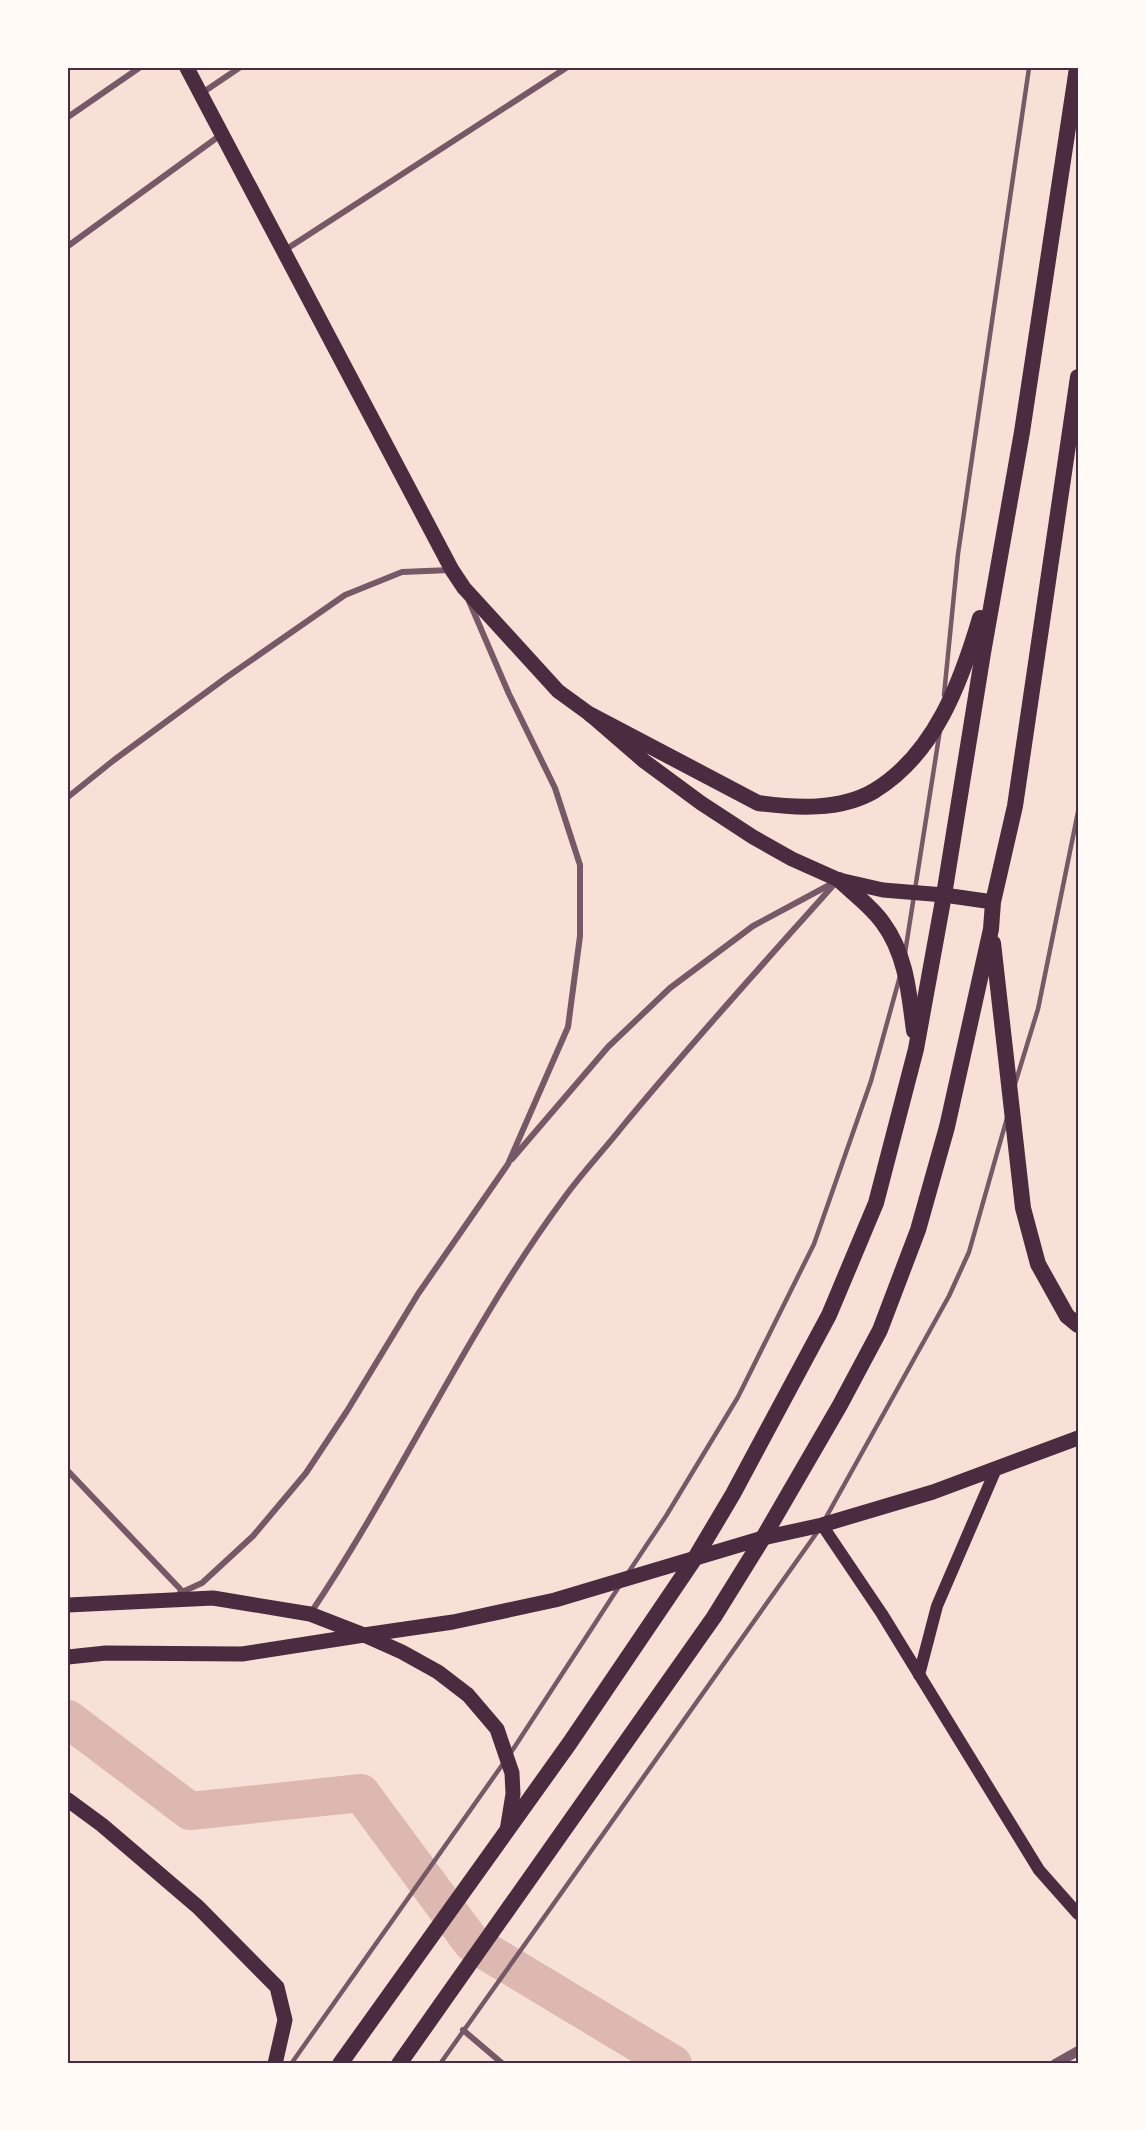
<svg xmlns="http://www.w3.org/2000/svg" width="1146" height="2131" viewBox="0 0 1146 2131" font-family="'DM Sans',sans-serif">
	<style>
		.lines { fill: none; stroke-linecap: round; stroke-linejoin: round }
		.canal { stroke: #dcb8b0; stroke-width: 38 }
		.service { stroke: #755966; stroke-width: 4.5 }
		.minor { stroke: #755966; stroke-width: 6 }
		.tertiary { stroke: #755966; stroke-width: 10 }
		.secondary { stroke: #4a2c40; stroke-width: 12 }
		.primary { stroke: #4a2c40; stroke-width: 15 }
		.trunk { stroke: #4a2c40; stroke-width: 16 }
		.neatline { fill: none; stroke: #4a2c40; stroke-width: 2 }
	</style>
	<rect width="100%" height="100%" fill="#f7e1d7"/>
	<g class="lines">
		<path class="canal" d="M68,1719L190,1811L361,1793L472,1943L673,2064"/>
		<g class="service">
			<path d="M944,695L958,554L1029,68"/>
			<path d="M905,953L940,730"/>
			<path d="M1015,1084L1038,1009L1078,812"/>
			<path d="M824,1521L949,1296L969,1252L1007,1118"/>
			<path d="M628,1573L666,1516L738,1397L814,1244L871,1081L900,976"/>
			<path d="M510,1754L620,1585"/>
			<path d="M291,2064L505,1761"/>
			<path d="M440,2064L818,1531"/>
		</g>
		<g class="minor">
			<path d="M202,93L239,68"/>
			<path d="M68,117L139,68"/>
			<path d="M68,246L222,134"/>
			<path d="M285,250L566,68"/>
			<path d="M68,797L114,760L227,677L345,595L402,572L451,570"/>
			<path d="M512,1159L608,1047L670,988L753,926L833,883"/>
			<path d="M68,1471L184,1593"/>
			<path d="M180,1593L202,1583L253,1536L306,1473L347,1411L418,1294L508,1164L568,1027L580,936V865L555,788L509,694L469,601"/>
			<path d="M310,1614C401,1479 467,1329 564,1198C582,1173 603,1151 622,1127C691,1043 765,962 838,880"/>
			<path d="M463,2030L503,2064"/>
		</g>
		<path class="tertiary" d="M1055,2064L1078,2051"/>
		<g class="secondary">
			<path d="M822,1525L882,1614L1039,1870L1078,1914"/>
			<path d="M919,1675L937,1606L996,1469"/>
		</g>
		<g class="primary">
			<path d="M187,68L452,570L464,588L558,691L591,715L644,761L701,803L753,837L792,859L839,880L883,890L944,895L993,902"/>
			<path d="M68,1605L213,1598L310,1614L364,1635L453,1622L555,1600L763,1538L822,1525L933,1492L1078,1438"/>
			<path d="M68,1657L106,1653L242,1654L364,1635L402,1652L438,1672L468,1695L497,1729L512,1773L513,1794L507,1831"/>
			<path d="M68,1800L102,1825L198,1907L277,1987L285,2020L275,2064"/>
		</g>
		<g class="trunk">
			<path d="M591,715L758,803C795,808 840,811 874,791C935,754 961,682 980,618"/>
			<path d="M839,880C853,893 872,907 883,923C906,954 909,993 914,1031"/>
			<path d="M993,943L1023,1208L1038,1264L1067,1316L1078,1325"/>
			<path d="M340,2064L569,1744L695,1558L733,1494L829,1315L876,1203L916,1049L944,895L983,653L1022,432L1077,68"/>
			<path d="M399,2064L714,1617L763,1538L840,1405L880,1330L918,1230L947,1127L991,929L993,902L1015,806L1078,377"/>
		</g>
	</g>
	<rect width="1146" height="2131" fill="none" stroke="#fffaf5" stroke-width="138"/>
	<rect x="69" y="69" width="1008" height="1993" class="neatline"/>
</svg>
